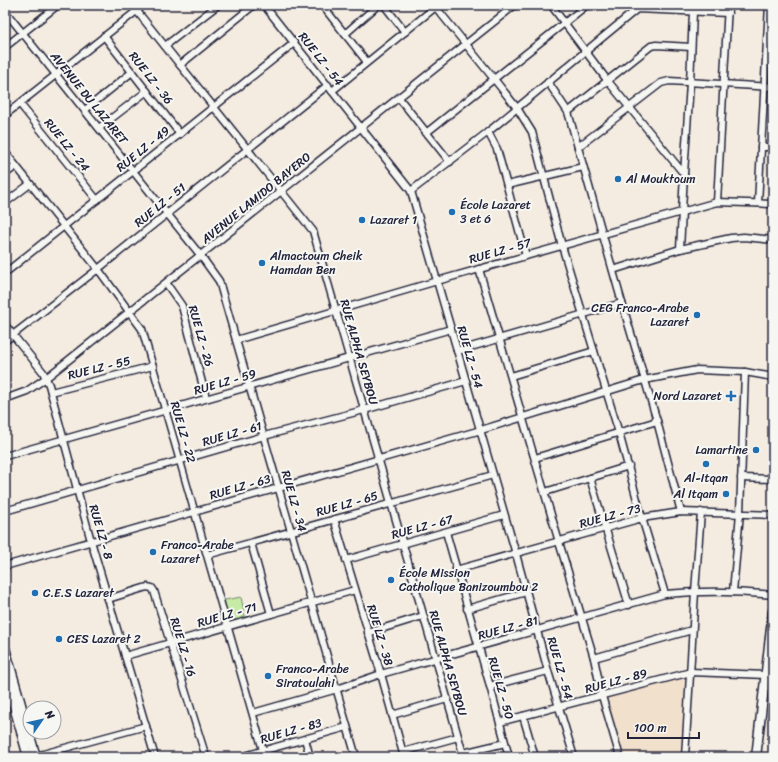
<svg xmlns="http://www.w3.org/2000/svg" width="778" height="762" viewBox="0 0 778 762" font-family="Sriracha,sans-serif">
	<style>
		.built { fill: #f1e0cb }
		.green { fill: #c6eba5; stroke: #748670 }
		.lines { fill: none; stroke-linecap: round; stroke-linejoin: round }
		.minor-casing { stroke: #22223b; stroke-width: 9 }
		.major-casing { stroke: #22223b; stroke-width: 11 }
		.minor { stroke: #f6f6f2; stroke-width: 6 }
		.major { stroke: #f6f6f2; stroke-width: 8 }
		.poi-dot { fill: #1f6fb2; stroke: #f6f6f2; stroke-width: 1.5 }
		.labels { text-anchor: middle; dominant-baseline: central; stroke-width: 4; stroke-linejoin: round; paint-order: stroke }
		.street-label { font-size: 12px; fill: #22223b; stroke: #f6f6f2 }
		.poi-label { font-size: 12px; fill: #22223b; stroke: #f6f6f2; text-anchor: start }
	</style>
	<rect width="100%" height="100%" fill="#f4ece0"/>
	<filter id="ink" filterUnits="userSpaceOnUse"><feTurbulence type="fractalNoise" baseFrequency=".025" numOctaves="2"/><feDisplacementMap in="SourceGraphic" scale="8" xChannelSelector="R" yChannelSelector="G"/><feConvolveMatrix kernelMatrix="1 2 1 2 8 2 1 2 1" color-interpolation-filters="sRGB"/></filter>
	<g filter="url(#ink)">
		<path class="built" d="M685,677L681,757H622L605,699Z"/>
		<path class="green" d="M241,597L246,621L225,618L220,601Z"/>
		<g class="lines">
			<g class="minor-casing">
				<g id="minor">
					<path d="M132,5L313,231L464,757"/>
					<path d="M264,5L411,191L516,554L548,671L574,757"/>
					<path d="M322,5L367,62"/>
					<path d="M384,5L405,32"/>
					<path d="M434,5L494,79L517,108L532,132L562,246L619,433L642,518L665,594"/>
					<path d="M551,5L607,80L684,174"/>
					<path d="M5,11L201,256L219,281L356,757"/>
					<path d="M345,34L378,5"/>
					<path d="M104,36L180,134"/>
					<path d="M165,46L218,5"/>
					<path d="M5,47L58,5"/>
					<path d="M180,65L254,5"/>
					<path d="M548,82L568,112L622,303L657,421L681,512"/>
					<path d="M332,91L438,5"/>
					<path d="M399,98L450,162"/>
					<path d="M20,104L97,200"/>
					<path d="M85,110L132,72"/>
					<path d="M568,112L651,46L656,45L691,47"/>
					<path d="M5,115L144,5"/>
					<path d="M99,128L147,91"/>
					<path d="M488,132L497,149L526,256"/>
					<path d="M426,133L587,5"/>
					<path d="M578,147L661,83L669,81L773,87"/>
					<path d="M761,147H773"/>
					<path d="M5,152L98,269L142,329L265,757"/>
					<path d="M5,174L16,166"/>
					<path d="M507,185L583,167"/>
					<path d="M411,191L488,132L637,9L728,13"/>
					<path d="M717,202L728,5"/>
					<path d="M5,203L30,184"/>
					<path d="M758,203L769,5"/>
					<path d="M680,249L684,174L690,83L693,12"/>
					<path d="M479,269L559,542L594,658L602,696L620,757"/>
					<path d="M613,270L680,249L731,238L744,237L773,240"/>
					<path d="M5,273L294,43"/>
					<path d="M166,283L182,306L206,398"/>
					<path d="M5,325L43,372L49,385L91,541L155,757"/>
					<path d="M236,340L437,281L717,202L773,204"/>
					<path d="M5,341L98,269L328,85"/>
					<path d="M457,351L622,303"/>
					<path d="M511,376L594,351"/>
					<path d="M51,392L153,366"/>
					<path d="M5,399L27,391L46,378L515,5"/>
					<path d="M5,456L451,329"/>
					<path d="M535,458L657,421"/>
					<path d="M590,478L629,605"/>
					<path d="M741,478L773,479"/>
					<path d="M545,492L629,466"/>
					<path d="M5,511L264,436L364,410L466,381"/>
					<path d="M334,519L381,674L404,757"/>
					<path d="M446,532L490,686L509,757"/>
					<path d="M251,543L271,614"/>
					<path d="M207,555L493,475"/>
					<path d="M346,560L504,515"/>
					<path d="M5,566L481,430L644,380L697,370L745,372L773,377"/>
					<path d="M456,570L642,518L681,512L773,515"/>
					<path d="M733,592L740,513L745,372"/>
					<path d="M108,599L147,587L152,588L154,591L206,757"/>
					<path d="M467,609L526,592"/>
					<path d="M368,633L423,616"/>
					<path d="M125,656L355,590"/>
					<path d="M594,658L692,630"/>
					<path d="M490,686L548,671"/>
					<path d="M253,713L337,689L381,674L665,594C701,591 737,591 773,595"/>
					<path d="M392,715L447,699"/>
					<path d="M523,716L535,757"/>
					<path d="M500,722L691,672L766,675"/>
					<path d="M305,739L310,757"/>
					<path d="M403,752L458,737"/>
					<path d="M463,753L505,743"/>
					<path d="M32,757L146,726"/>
					<path d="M241,757L347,727"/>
					<path d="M685,757L695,592L701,512"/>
				</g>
			</g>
			<g class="major-casing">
				<g id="major">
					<path d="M5,648L36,757"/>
					<path d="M5,674L28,757"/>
					<path d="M756,757L773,611"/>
				</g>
			</g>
			<use href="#minor" class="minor"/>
			<use href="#major" class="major"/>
		</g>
	</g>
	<g class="poi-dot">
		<circle cx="618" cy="179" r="4"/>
		<circle cx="452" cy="212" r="4"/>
		<circle cx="362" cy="220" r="4"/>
		<circle cx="262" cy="263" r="4"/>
		<circle cx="697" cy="315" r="4"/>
		<path d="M729 390h4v4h4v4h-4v4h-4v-4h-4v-4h4z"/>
		<circle cx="756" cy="450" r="4"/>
		<circle cx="706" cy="464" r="4"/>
		<circle cx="726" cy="494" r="4"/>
		<circle cx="153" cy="552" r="4"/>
		<circle cx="391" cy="580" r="4"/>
		<circle cx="35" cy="593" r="4"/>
		<circle cx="59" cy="639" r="4"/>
		<circle cx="268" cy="676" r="4"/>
	</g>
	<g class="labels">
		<g class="street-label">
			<text transform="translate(321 59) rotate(52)">RUE LZ - 54</text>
			<text transform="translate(151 78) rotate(52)">RUE LZ - 36</text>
			<text transform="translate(89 98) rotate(51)">AVENUE DU LAZARET</text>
			<text transform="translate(67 145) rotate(51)">RUE LZ - 24</text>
			<text transform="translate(143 149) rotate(-39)">RUE LZ - 49</text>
			<text transform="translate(256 198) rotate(-39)">AVENUE LAMIDO BAYERO</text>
			<text transform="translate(160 205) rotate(-39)">RUE LZ - 51</text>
			<text transform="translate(500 251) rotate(-16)">RUE LZ - 57</text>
			<text transform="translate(201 336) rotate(74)">RUE LZ - 26</text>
			<text transform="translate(359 352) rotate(74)">RUE ALPHA SEYBOU</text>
			<text transform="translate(470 357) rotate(74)">RUE LZ - 54</text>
			<text transform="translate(99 368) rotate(-14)">RUE LZ - 55</text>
			<text transform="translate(225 382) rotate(-16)">RUE LZ - 59</text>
			<text transform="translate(183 432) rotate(74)">RUE LZ - 22</text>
			<text transform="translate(232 434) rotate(-16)">RUE LZ - 61</text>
			<text transform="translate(240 487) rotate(-16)">RUE LZ - 63</text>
			<text transform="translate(294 501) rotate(74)">RUE LZ - 34</text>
			<text transform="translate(347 504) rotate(-16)">RUE LZ - 65</text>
			<text transform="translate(610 516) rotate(-15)">RUE LZ - 73</text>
			<text transform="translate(422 527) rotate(-15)">RUE LZ - 67</text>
			<text transform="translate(101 532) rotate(74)">RUE LZ - 8</text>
			<text transform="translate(227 615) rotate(-16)">RUE LZ - 71</text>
			<text transform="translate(508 628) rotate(-15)">RUE LZ - 81</text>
			<text transform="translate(380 635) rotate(73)">RUE LZ - 38</text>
			<text transform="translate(183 647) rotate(73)">RUE LZ - 16</text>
			<text transform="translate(448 663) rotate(74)">RUE ALPHA SEYBOU</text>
			<text transform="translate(560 668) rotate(74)">RUE LZ - 54</text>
			<text transform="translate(616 681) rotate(-15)">RUE LZ - 89</text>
			<text transform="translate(501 688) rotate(74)">RUE LZ - 50</text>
			<text transform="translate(291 731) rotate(-16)">RUE LZ - 83</text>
		</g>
		<g class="poi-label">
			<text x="626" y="179">Al Mouktoum</text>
			<text x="460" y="205">École Lazaret<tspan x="460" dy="14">3 et 6</tspan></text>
			<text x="370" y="220">Lazaret 1</text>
			<text x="270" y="256">Almactoum Cheik<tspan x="270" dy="14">Hamdan Ben</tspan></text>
			<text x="689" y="308" text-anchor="end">CEG Franco-Arabe<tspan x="689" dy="14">Lazaret</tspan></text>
			<text x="722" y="396" text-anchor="end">Nord Lazaret</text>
			<text x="748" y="450" text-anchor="end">Lamartine</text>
			<text x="706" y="478" text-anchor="middle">Al-Itqan</text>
			<text x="718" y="494" text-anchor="end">Al Itqam</text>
			<text x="161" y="545">Franco-Arabe<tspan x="161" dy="14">Lazaret</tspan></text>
			<text x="399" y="573">École Mission<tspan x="399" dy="14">Catholique Banizoumbou 2</tspan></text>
			<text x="43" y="593">C.E.S Lazaret</text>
			<text x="67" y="639">CES Lazaret 2</text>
			<text x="276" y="669">Franco-Arabe<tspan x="276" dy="14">Siratoulahi</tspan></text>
		</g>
	</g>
	<rect width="778" height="762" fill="none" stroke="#f6f6f2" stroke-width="20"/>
	<rect x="10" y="10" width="758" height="742" fill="none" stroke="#22223b" stroke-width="1.5" filter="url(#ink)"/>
	<g transform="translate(42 720) rotate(56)"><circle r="19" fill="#f6f6f2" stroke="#a1a1a9"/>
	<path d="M0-3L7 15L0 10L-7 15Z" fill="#1f6fb2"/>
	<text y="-6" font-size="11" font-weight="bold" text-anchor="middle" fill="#22223b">N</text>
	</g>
	<path d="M628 732v6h71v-6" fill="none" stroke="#22223b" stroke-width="2"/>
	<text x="634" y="732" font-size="12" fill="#22223b" stroke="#f6f6f2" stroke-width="3" paint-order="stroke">100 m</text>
</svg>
